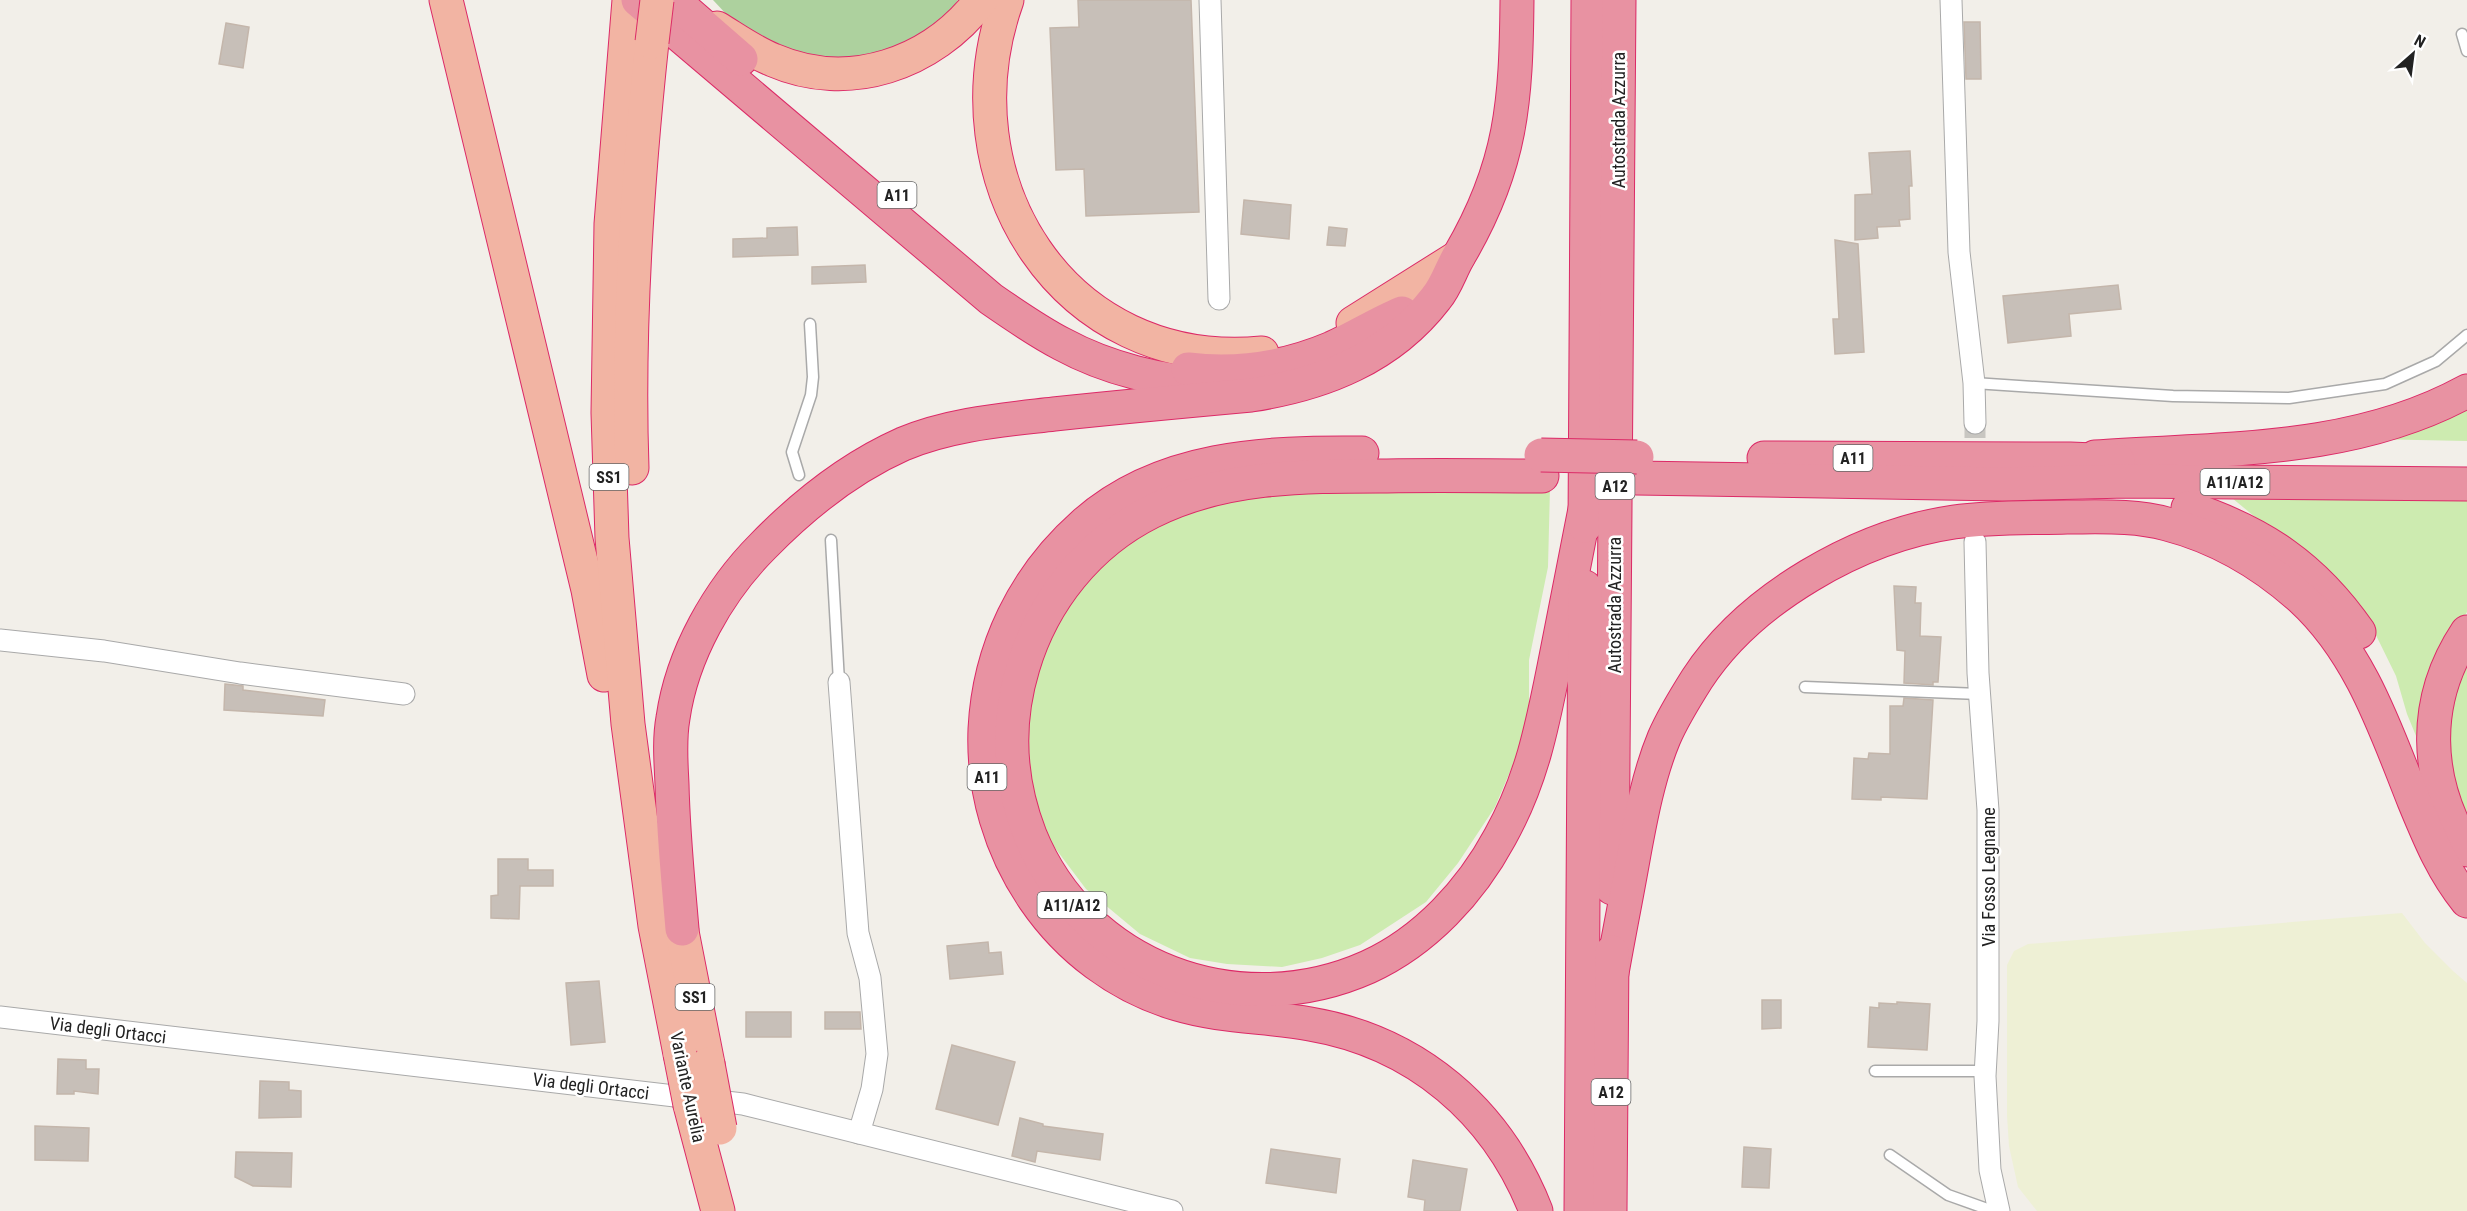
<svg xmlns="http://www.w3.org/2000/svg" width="2467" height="1211" viewBox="0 0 2467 1211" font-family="'Roboto Condensed',sans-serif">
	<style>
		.farmland { fill: #eef0d5 }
		.grass { fill: #cdebb0 }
		.forest { fill: #add19e }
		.building { fill: #c7bfb8; stroke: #c4b6ab; stroke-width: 1.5 }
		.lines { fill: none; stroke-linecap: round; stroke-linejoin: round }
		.minor-tunnel { stroke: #c8c6c1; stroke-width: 21; stroke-dasharray: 21 10; stroke-linecap: butt }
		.service-casing { stroke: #a9a9a9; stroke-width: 13 }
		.minor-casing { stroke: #a9a9a9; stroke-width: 23 }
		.trunk-casing { stroke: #dc2a67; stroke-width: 35 }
		.motorway-casing { stroke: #dc2a67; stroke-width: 35 }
		.service { stroke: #fff; stroke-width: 10 }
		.minor { stroke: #fff; stroke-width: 21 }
		.trunk { stroke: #f2b4a3; stroke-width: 33 }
		.motorway { stroke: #e892a2; stroke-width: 33 }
		.trunk-bridge-casing { stroke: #dc2a67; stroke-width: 35; stroke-linecap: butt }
		.motorway-bridge-casing { stroke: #dc2a67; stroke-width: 35; stroke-linecap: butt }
		.trunk-bridge { stroke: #f2b4a3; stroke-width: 33 }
		.motorway-bridge { stroke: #e892a2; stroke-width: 33 }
		.labels { text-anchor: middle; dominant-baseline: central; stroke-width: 5; stroke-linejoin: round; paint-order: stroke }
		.shield { fill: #fff; stroke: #646464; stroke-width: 1.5 }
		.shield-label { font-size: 16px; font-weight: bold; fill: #222 }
		.street-label { font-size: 18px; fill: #222; stroke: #fff }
	</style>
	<rect width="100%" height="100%" fill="#f2efe9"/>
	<path class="farmland" d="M2402,913L2425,943L2453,971L2467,983V1211H2037L2018,1187L2009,1146L2007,1116V965L2014,951L2028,944Z"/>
	<g class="grass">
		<path d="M2467,400V441L2368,439Z"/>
		<path d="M1550,488L1548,567L1529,660V705L1523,741L1495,807L1458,863L1426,902L1360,945L1322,958L1282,967L1227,964L1190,958L1140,934L1086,889L1049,840L1026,783L1027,694L1069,597L1137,535L1181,513L1231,498L1293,490Z"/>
		<path d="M2232,498L2467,500V612L2451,639L2421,748L2407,714L2396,676L2371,625L2266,526Z"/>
		<path d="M2467,646V822L2455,791L2446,733Z"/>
	</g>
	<path class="forest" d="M713,0H958L950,12L915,43L837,66L757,47Z"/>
	<g class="building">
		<path d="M1078,0H1191L1199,212L1086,216L1084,169L1056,170L1050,28L1079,27Z"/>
		<path d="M1964,22H1980L1981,79H1966Z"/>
		<path d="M226,23L249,27L243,68L219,64Z"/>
		<path d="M1910,151L1912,186H1909L1910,219L1899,220L1900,226L1877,227L1878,238L1855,240V195L1872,194L1869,153Z"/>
		<path d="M1244,200L1291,205L1289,239L1241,234Z"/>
		<path d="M797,227L798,255L733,257V239L767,238V228Z"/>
		<path d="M1329,227L1347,229L1345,246L1327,245Z"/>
		<path d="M1835,240L1858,244L1864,352L1835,354L1833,319H1839Z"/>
		<path d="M865,265L866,282L812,284V267Z"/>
		<path d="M2118,285L2121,309L2069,314L2071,336L2008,343L2003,296Z"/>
		<path d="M1894,586L1916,587L1915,603H1921L1920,636L1941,637L1938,682H1933V685L1904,683L1905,651L1897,650Z"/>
		<path d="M225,684L243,686V690L325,700L323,716L224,710Z"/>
		<path d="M1904,698L1933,700L1927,799L1881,797V800L1852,799L1854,758L1868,759L1869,753L1890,754V706H1903Z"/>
		<path d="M498,859H528V870H553V886H520L519,919L491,918V896L498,895Z"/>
		<path d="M988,942L989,953L1001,952L1003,974L950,979L947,946Z"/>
		<path d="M599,981L605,1042L571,1045L566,983Z"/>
		<path d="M1762,1000H1781V1028L1762,1029Z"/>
		<path d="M1897,1002L1930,1004L1927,1050L1868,1047L1870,1007L1879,1008V1003L1897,1004Z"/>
		<rect x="746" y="1012" width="45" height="25"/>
		<path d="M825,1012H860L861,1029H825Z"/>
		<path d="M952,1045L1015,1062L998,1125L936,1109Z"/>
		<path d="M58,1059L86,1060V1069H99L98,1094L74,1091V1094H57Z"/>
		<path d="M260,1081L289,1082V1090L301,1091V1117L259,1118Z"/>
		<path d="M1020,1118L1043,1124V1126L1103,1134L1100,1160L1037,1151L1035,1162L1012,1156Z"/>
		<path d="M35,1126L89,1128L88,1161L35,1160Z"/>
		<path d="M1744,1147L1771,1149L1769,1188L1742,1187Z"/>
		<path d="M1271,1149L1340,1159L1336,1193L1266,1183Z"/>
		<path d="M236,1152L292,1153L291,1187L253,1186L235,1177Z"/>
		<path d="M1413,1160L1467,1169L1460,1211H1424L1425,1200L1408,1197Z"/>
	</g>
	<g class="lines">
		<path class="minor-tunnel" d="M1975,531V423"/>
		<g class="service-casing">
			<g id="service">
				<path d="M2462,34L2467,51"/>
				<path d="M1974,383L2173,396L2289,398L2385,384L2436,361L2467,335"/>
				<path d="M799,475L792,452L811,395L813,377L810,324"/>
				<path d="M831,540L839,682"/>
				<path d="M1805,687L1979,694"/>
				<path d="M1875,1071H1986"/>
				<path d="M1890,1155L1948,1195L1993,1211"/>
			</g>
		</g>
		<g class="minor-casing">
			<g id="minor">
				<path d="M1210,0L1219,299"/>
				<path d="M1951,0L1959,252L1974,383L1975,423"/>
				<path d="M1975,542L1978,673L1988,810V1021L1985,1076L1990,1170L1999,1211"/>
				<path d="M0,640L104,651L240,673L404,694"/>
				<path d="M839,682L858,933L870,978L877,1054L872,1089L859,1133"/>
				<path d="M0,1017L743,1104L1172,1211"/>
			</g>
		</g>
		<g class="trunk-casing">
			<g id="trunk">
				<path d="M446,0L588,590L604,675"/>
				<path d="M629,0L611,224L608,413L612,538L628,724L655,926L680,1054"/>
				<path d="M1007,0C943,179 1063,372 1262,353"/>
				<path d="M717,28C735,39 753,52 773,60C849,93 932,64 981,0"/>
				<path d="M1353,323L1458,257"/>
				<path d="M632,468C627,326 637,182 652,42"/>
				<path d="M676,901L708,1064"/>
				<path d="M690,1105L718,1211"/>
			</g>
		</g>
		<g class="motorway-casing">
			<g id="motorway">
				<path d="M638,0L991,299C1014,315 1037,331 1062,344C1106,368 1164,383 1214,384"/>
				<path d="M679,5L741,59"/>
				<path d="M1188,369C1237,375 1287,367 1332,348C1356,337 1378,323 1402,313"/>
				<path d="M1362,453C1266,452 1160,456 1084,524C1024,577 989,649 985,729C980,852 1058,969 1177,1004C1220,1017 1266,1016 1310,1024C1416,1042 1497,1111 1536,1211"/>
				<path d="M2095,457C2221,448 2352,454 2467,391"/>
				<path d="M1764,458L2070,459L2118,461"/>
				<path d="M1542,476C1490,476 1439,475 1387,476C1307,476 1224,475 1151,512C1089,543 1043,600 1023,667C1006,723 1009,781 1030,835C1084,968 1238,1025 1368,967C1425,941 1471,891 1500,837C1533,778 1543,722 1556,657C1566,606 1576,555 1586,504"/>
				<path d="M1636,478L2002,484L2127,481L2467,484"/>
				<path d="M2188,508C2262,532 2314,567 2359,632"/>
				<path d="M1585,526L1588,0"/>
				<path d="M2467,632C2421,701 2424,780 2467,850"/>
				<path d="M1612,888L1619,0"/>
				<path d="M682,929C678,881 673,833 672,784C671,762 669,740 673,718C682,655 718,591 763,546C804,504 849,468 903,444C951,424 1003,420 1054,414C1120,407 1185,401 1251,395C1323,384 1390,358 1436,298C1447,285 1451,268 1460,254C1512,165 1516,101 1517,0"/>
				<path d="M1612,973C1619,933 1627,894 1634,854C1641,816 1649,774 1664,738C1673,717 1685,698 1697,679C1750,598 1859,536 1954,522C1991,517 2029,518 2067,517C2100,517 2135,515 2167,524C2217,537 2263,564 2301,598C2360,652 2385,728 2414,801C2429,837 2442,870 2467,901"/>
				<path d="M1581,1211L1585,587"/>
				<path d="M1610,1211L1612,952"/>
			</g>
		</g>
		<use href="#service" class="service"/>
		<use href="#minor" class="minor"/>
		<use href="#trunk" class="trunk"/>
		<use href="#motorway" class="motorway"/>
		<g class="trunk-bridge-casing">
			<g id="trunk-bridge">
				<path d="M652,42L657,0"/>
				<path d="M680,1054L690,1105"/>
				<path d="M708,1064L720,1128"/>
			</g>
		</g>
		<g class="motorway-bridge-casing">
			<path id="motorway-bridge" d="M1541,455L1637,457"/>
		</g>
		<use href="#trunk-bridge" class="trunk-bridge"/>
		<use href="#motorway-bridge" class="motorway-bridge"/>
	</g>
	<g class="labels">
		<g class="shield">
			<rect x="877.5" y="182" width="39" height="26" rx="4.5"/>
			<rect x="1833.5" y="445" width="39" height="26" rx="4.5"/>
			<rect x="589.5" y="464" width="39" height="26" rx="4.5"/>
			<rect x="2200.5" y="469" width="69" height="26" rx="4.5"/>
			<rect x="1595.5" y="473" width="39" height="26" rx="4.5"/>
			<rect x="967.5" y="764" width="39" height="26" rx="4.5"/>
			<rect x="1037.5" y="892" width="69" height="26" rx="4.5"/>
			<rect x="675.5" y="984" width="39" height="26" rx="4.5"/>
			<rect x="1591.5" y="1079" width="39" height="26" rx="4.5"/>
		</g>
		<g class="shield-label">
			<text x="897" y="195">A11</text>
			<text x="1853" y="458">A11</text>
			<text x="609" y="477">SS1</text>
			<text x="2235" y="482">A11/A12</text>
			<text x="1615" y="486">A12</text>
			<text x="987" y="777">A11</text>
			<text x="1072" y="905">A11/A12</text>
			<text x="695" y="997">SS1</text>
			<text x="1611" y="1092">A12</text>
		</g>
		<g class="street-label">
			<text transform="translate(1618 120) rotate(-90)">Autostrada Azzurra</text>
			<text transform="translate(1614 605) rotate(-90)">Autostrada Azzurra</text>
			<text transform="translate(1988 877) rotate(-90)">Via Fosso Legname</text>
			<text transform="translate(108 1030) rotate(7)">Via degli Ortacci</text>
			<text transform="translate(591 1086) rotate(7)">Via degli Ortacci</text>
			<text transform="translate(688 1087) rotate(78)">Variante Aurelia</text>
		</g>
	</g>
	<g transform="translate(2413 54) rotate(28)" stroke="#ffffff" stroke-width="4.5" paint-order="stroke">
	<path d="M0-4.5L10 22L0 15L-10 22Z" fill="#222222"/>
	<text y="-9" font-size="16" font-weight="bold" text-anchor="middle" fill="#222222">N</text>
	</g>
</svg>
